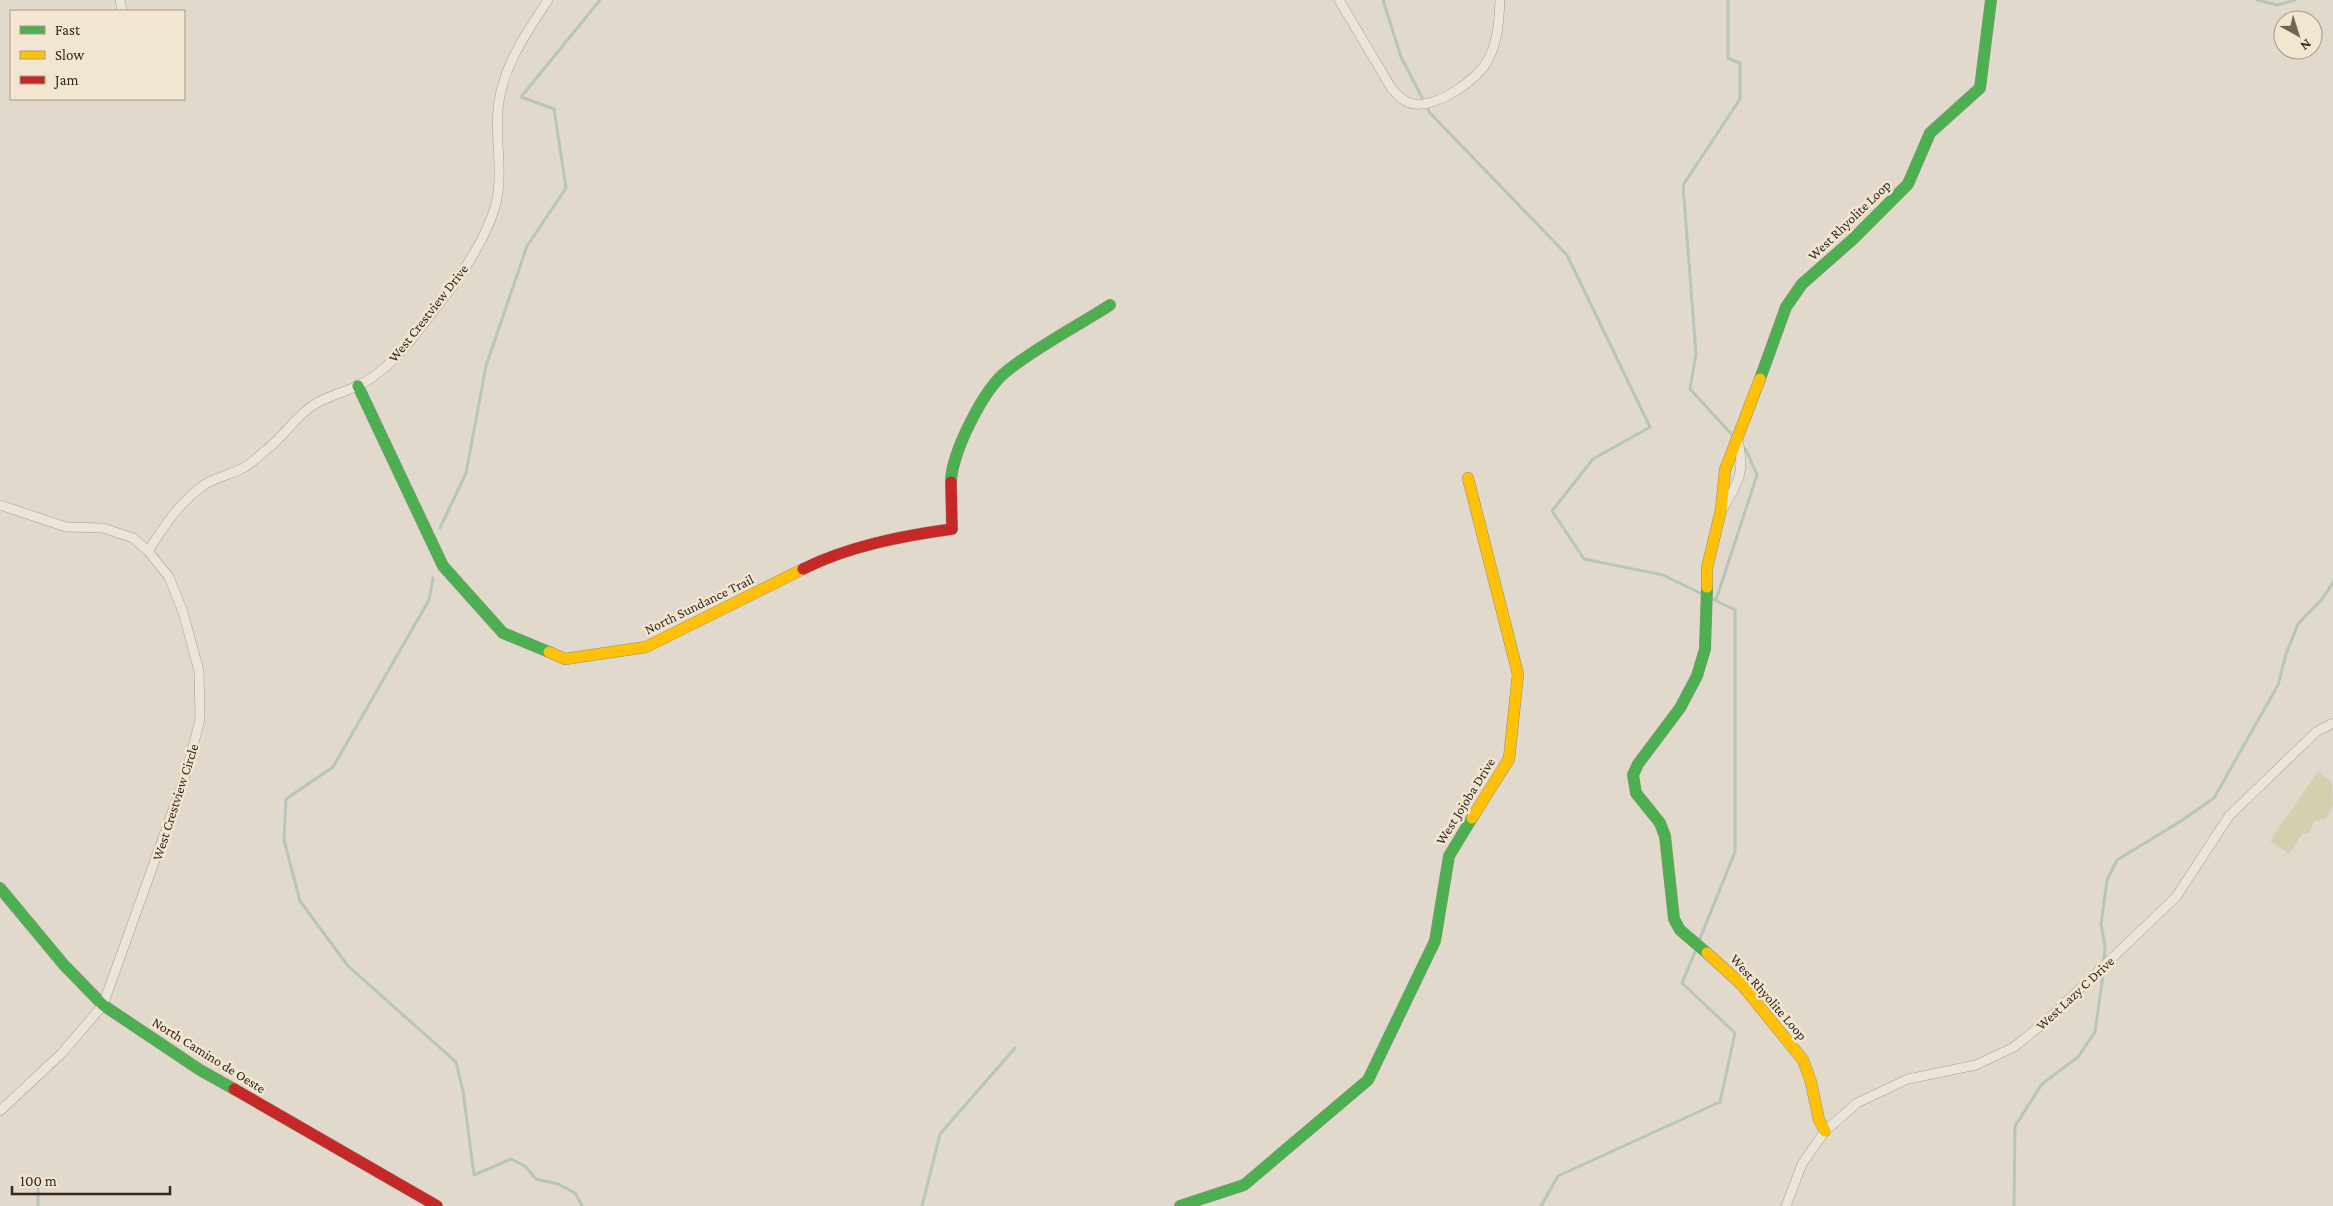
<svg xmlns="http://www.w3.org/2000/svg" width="2333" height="1206" viewBox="0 0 2333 1206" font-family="'Crimson Pro',serif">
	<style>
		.green { fill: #d2d0ae }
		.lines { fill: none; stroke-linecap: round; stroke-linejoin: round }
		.stream { stroke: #b6c6bb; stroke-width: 3 }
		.street-casing { stroke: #a69e94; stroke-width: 10 }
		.fast-casing { stroke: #968e84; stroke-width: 12 }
		.slow-casing { stroke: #968e84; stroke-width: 12 }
		.jam-casing { stroke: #968e84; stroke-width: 12 }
		.street { stroke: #eae4db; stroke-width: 9 }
		.fast { stroke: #4caf50; stroke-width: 11 }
		.slow { stroke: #ffc107; stroke-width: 11 }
		.jam { stroke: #c62828; stroke-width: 11 }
		.labels { text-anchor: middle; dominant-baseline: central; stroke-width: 5; stroke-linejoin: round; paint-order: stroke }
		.street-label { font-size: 14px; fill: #34261d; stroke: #f3e6d0 }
	</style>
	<rect width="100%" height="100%" fill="#e1d9cb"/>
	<path class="green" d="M2318,771L2332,783L2333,805L2326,819L2315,821L2308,834L2303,833L2289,854L2270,841Z"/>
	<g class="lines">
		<g class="stream">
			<path d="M1383,0L1401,57L1430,113L1567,255L1650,427L1593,459L1552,511L1584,559L1663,575L1702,594"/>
			<path d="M1728,0V58L1740,63V99L1683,185L1696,354L1690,389L1735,438"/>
			<path d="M2257,0L2277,5L2295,0"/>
			<path d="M440,528L466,473L486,366L527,246L566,188L554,109L521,97L600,0"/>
			<path d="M433,578L429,600L333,767L286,799L284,840L300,901L348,966L456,1062L463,1091L474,1175L511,1159L525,1166L536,1179L558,1184L575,1193L582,1206"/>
			<path d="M1716,600L1757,475L1746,450L1741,445"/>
			<path d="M1699,941L1735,852V610L1710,598"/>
			<path d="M2104,962L2105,946L2101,924L2107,880L2117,860L2181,821L2214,798L2278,685L2286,654L2298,624L2323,598L2333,582"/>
			<path d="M38,1206V1176"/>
			<path d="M922,1206L940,1134L1015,1048"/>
			<path d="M1541,1206L1558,1176L1720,1102L1735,1033L1682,983L1697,947"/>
			<path d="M2014,1206L2015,1126L2042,1084L2078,1057L2095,1032L2104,968"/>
		</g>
		<g class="street-casing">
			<g id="street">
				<path d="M120,0L122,11"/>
				<path d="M1339,0L1392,89C1398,95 1404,103 1414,104C1438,107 1477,80 1488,60C1498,42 1499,20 1500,0"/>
				<path d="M0,505L66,527L103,528L133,538L148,551L169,577L183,612L199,671L200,719L187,771L103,1005L62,1053L0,1111"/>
				<path d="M1723,508C1739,482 1745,471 1738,441"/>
				<path d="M148,551C164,526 180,502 204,485C216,477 233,474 245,467C253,462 259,456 266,450C285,436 295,416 315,404C328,396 343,393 357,386C379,376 395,359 411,340C441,301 481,254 495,207C505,170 493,135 499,101C505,63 527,32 548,0"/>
				<path d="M1786,1206L1802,1164L1825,1131L1857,1103L1908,1079L1976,1065L2014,1047L2045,1022L2176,897L2229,816L2316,732L2333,723"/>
			</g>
		</g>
		<g class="fast-casing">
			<g id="fast">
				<path d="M1760,379L1786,307L1802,284L1852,240L1908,184L1930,133L1980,88L1991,0"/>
				<path d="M358,386L443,566L503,633L549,652"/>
				<path d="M951,482C951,454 984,388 1007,371C1038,346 1076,327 1110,305"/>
				<path d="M1707,587L1705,649L1697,676L1680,708L1638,764L1633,775L1636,793L1660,823L1665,836L1674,919L1680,930L1707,953"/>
				<path d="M0,888L64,965L103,1005L200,1070L234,1089"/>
				<path d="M1180,1206L1244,1185L1368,1080L1435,941L1449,856L1472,818"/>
			</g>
		</g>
		<g class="slow-casing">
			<g id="slow">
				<path d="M1468,478L1518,674L1509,759L1472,818"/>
				<path d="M1707,587V568L1721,510L1725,470L1760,379"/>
				<path d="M549,652L565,659L646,647L803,569"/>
				<path d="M1707,953L1742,985L1803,1060L1811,1082L1819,1120L1825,1131"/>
			</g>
		</g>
		<g class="jam-casing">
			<g id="jam">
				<path d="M803,569C849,546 902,536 952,529L951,482"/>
				<path d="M234,1089L437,1206"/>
			</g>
		</g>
		<use href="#street" class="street"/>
		<use href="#fast" class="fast"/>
		<use href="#slow" class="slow"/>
		<use href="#jam" class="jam"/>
	</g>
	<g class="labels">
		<g class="street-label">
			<text transform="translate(1849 220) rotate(-44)">West Rhyolite Loop</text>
			<text transform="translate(428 313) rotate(-52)">West Crestview Drive</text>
			<text transform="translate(699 604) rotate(-26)">North Sundance Trail</text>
			<text transform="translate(1465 801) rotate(-58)">West Jojoba Drive</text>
			<text transform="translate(175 802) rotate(-72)">West Crestview Circle</text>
			<text transform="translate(2075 993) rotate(-43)">West Lazy C Drive</text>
			<text transform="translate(1769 997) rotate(49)">West Rhyolite Loop</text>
			<text transform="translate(209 1055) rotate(32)">North Camino de Oeste</text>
		</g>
	</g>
	<rect x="10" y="10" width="175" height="90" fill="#f3e6d0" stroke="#a79988"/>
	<rect x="20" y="26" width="25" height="8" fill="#4caf50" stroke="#a79988"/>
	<text x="55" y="35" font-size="15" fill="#34261d">Fast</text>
	<rect x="20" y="51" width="25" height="8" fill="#ffc107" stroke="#a79988"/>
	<text x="55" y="60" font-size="15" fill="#34261d">Slow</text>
	<rect x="20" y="76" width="25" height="8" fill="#c62828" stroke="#a79988"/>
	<text x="55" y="85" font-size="15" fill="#34261d">Jam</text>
	<g transform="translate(2298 35) rotate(141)"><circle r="24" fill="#f3e6d0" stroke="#a79988"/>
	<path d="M0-4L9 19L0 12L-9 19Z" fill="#71655a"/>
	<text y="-8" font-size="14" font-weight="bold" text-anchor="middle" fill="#34261d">N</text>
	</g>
	<path d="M12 1186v8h158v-8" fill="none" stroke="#34261d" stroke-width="2.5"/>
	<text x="20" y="1186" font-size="15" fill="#34261d" stroke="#f3e6d0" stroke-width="4" paint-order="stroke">100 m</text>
</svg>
